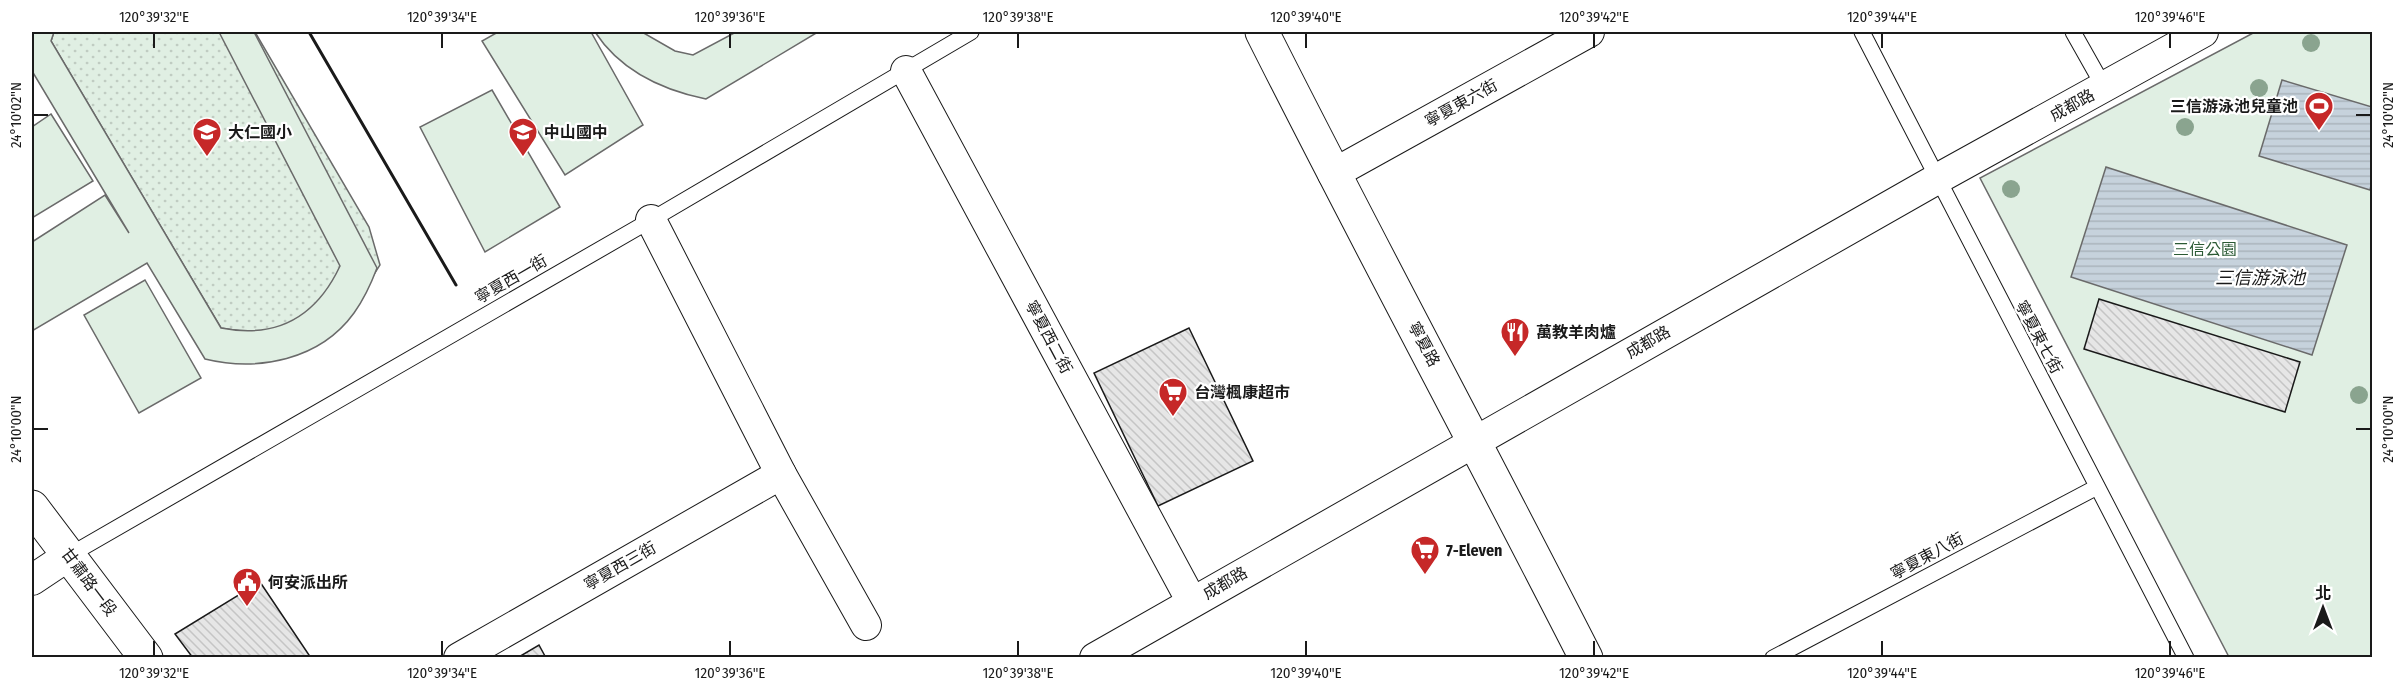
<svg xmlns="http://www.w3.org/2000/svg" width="2404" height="689" viewBox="0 0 2404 689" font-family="'Fira Sans Condensed','Noto Sans TC',sans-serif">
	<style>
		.grass { fill: url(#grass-dots); stroke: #6a6a6a; stroke-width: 1.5 }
		.park { fill: #e0efe3; stroke: #6a6a6a; stroke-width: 1.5 }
		.water { fill: url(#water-rules); stroke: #6a6a6a; stroke-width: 1.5 }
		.building { fill: url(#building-back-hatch); stroke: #1a1a1a; stroke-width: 1.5 }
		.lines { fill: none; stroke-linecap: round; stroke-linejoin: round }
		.service-casing { stroke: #1a1a1a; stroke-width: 17 }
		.minor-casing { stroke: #1a1a1a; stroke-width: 32 }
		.tertiary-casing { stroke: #1a1a1a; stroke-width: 35 }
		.service { stroke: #fff; stroke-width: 15 }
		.minor { stroke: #fff; stroke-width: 30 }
		.tertiary { stroke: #fff; stroke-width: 33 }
		.wall { stroke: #1a1a1a; stroke-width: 3 }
		.tree { fill: #8aa48f }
		.ticks { fill: none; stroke: #1a1a1a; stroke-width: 2 }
		.labels { text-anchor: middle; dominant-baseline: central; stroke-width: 4.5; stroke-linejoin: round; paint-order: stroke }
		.street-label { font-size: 16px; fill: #1a1a1a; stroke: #fff }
		.poi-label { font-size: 16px; font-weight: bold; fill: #1a1a1a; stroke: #fff; text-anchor: start }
		.park-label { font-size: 16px; fill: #2b5a34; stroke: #fff }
		.water-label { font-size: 18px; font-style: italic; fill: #1a1a1a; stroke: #fff }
		.neatline { fill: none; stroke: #1a1a1a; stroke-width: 2 }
		.ticks-label { font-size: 15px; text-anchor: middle; fill: #1a1a1a }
	</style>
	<defs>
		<pattern id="grass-dots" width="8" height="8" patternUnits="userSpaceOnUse" patternTransform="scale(1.5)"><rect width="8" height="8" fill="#e0efe3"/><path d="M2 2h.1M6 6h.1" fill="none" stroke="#c0ccc2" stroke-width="1.8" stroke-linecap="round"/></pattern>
		<pattern id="water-rules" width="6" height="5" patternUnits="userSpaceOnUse" patternTransform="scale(1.5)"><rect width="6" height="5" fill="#c6d2dc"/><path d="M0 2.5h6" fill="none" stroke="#aab4bc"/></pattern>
		<pattern id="building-back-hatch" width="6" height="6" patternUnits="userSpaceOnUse" patternTransform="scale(1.5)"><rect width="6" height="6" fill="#e6e6e6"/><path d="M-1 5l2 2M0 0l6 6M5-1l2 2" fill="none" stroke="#c5c5c5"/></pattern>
	</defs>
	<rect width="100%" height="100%" fill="#fff"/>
	<path class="grass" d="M54,32H255L369,227L380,265L354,306L315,332L241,331L221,328L51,41Z"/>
	<g class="park">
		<path d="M32,32H54L51,41L221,328C277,339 316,317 340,266L219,32H254L377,268C371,284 364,299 354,313C320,360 258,372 205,359L147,263L32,331V242L105,195L129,233L32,71Z"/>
		<path d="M498,32H591L643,125L565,175L482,41Z"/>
		<path d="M595,32H642L675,51L693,55L736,32H818L706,99C662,90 620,70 595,32Z"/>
		<path d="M2255,32H2372V657H2229L1980,178Z"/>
		<path d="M492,90L560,207L485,252L420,127Z"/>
		<path d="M51,114L93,181L32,218V127Z"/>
		<path d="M145,280L201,378L139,413L84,315Z"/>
	</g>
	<g class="water">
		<path d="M2282,80L2372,107V181L2370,190L2259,156Z"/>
		<path d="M2106,167L2347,245L2312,355L2071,277Z"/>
	</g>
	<g class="building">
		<path d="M2099,299L2300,362L2285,412L2084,349Z"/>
		<path d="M1189,328L1253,461L1158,506L1094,373Z"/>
		<path d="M260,582L311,658H193L175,634Z"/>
		<path d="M539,645L546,658H517Z"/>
	</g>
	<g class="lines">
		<g class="service-casing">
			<g id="service">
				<path d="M1862,32L2186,658"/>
				<path d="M2073,32L2104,87"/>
				<path d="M68,556L651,220L971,32"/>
				<path d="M1773,658L2097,487"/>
			</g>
		</g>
		<g class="minor-casing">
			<g id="minor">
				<path d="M906,71L1192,602"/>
				<path d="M1333,174L1589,32"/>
				<path d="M651,220L781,474L866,625"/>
				<path d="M32,580L68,556"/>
				<path d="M459,658L781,474"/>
				<path d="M1095,658L1937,179L2203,32"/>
			</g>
		</g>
		<g class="tertiary-casing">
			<g id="tertiary">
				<path d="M1262,32C1367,241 1479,448 1586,658"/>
				<path d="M32,507L146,658"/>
			</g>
		</g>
		<use href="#service" class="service"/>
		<use href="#minor" class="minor"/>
		<use href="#tertiary" class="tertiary"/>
		<path class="wall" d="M309,32L456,285"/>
	</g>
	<g class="tree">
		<circle cx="2311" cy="43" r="9"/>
		<circle cx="2259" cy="88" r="9"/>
		<circle cx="2185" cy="127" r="9"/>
		<circle cx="2011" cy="189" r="9"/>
		<circle cx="2359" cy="395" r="9"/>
	</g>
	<path class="ticks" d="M154,33V48M442,33V48M730,33V48M1018,33V48M1306,33V48M1594,33V48M1882,33V48M2170,33V48M33,115H48M2356,115H2371M33,429H48M2356,429H2371M154,641V656M442,641V656M730,641V656M1018,641V656M1306,641V656M1594,641V656M1882,641V656M2170,641V656"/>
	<defs>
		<g id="stadium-pin" transform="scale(1.5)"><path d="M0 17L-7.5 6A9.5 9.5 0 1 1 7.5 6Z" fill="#c62828" stroke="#fff"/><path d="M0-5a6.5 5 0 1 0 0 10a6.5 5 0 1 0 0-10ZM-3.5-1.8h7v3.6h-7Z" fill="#fff"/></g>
		<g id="school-pin" transform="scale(1.5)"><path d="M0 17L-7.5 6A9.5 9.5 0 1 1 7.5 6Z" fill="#c62828" stroke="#fff"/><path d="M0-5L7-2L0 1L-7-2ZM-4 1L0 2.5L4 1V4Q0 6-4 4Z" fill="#fff"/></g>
		<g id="restaurant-pin" transform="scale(1.5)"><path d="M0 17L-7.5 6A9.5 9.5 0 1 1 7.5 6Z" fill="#c62828" stroke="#fff"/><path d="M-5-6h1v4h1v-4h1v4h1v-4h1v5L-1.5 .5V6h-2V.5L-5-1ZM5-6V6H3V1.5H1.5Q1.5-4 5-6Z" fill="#fff"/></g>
		<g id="supermarket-pin" transform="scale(1.5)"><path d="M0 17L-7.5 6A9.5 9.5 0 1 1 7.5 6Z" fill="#c62828" stroke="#fff"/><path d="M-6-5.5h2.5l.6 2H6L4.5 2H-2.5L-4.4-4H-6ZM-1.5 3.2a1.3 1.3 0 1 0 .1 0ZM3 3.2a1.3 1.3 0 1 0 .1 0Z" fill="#fff"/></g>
		<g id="civic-pin" transform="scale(1.5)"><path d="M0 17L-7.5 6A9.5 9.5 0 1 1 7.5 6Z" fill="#c62828" stroke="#fff"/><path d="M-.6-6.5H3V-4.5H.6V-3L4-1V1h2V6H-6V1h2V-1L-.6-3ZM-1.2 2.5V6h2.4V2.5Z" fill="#fff"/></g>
	</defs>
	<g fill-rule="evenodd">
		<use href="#stadium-pin" x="2319" y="106"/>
		<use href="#school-pin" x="207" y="132"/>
		<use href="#school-pin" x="523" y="132"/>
		<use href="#restaurant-pin" x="1515" y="332"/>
		<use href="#supermarket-pin" x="1173" y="392"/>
		<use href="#supermarket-pin" x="1425" y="550"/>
		<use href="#civic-pin" x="247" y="582"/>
	</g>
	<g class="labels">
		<g class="street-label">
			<text transform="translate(1461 103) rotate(-29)">寧夏東六街</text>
			<text transform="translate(2072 105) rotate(-29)">成都路</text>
			<text transform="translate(511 279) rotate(-30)">寧夏西一街</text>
			<text transform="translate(1049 337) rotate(62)">寧夏西二街</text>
			<text transform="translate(2039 337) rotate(62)">寧夏東七街</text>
			<text transform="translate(1648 342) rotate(-30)">成都路</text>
			<text transform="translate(1424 344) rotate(62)">寧夏路</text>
			<text transform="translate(1927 556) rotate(-28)">寧夏東八街</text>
			<text transform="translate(620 566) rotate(-30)">寧夏西三街</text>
			<text transform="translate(89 582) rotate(53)">甘肅路一段</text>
			<text transform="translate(1225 583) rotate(-30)">成都路</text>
		</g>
		<g class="poi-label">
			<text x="2298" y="106" text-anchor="end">三信游泳池兒童池</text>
			<text x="228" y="132">大仁國小</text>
			<text x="544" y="132">中山國中</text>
			<text x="1536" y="332">萬教羊肉爐</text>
			<text x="1194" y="392">台灣楓康超市</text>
			<text x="1446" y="550">7-Eleven</text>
			<text x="268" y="582">何安派出所</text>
		</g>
		<g class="park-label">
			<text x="2205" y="249">三信公園</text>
		</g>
		<g class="water-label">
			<text x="2260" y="278">三信游泳池</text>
		</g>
	</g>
	<rect width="2404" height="689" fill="none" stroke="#ffffff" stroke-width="66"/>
	<g transform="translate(2323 608)" stroke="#ffffff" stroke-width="4.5" paint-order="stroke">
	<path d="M0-4.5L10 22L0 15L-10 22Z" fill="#1a1a1a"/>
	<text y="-9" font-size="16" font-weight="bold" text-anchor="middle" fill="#1a1a1a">北</text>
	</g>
	<rect x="33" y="33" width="2338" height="623" class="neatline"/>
	<g class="ticks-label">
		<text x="154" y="22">120°39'32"E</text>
		<text x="442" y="22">120°39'34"E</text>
		<text x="730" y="22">120°39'36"E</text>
		<text x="1018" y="22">120°39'38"E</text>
		<text x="1306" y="22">120°39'40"E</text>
		<text x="1594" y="22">120°39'42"E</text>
		<text x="1882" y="22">120°39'44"E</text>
		<text x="2170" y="22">120°39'46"E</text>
		<text transform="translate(16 115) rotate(-90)" y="5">24°10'02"N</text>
		<text transform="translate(2388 115) rotate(-90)" y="5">24°10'02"N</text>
		<text transform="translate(16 429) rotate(-90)" y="5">24°10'00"N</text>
		<text transform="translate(2388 429) rotate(-90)" y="5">24°10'00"N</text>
		<text x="154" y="678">120°39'32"E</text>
		<text x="442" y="678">120°39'34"E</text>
		<text x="730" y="678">120°39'36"E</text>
		<text x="1018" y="678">120°39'38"E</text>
		<text x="1306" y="678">120°39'40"E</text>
		<text x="1594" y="678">120°39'42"E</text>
		<text x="1882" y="678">120°39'44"E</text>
		<text x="2170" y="678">120°39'46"E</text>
	</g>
</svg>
